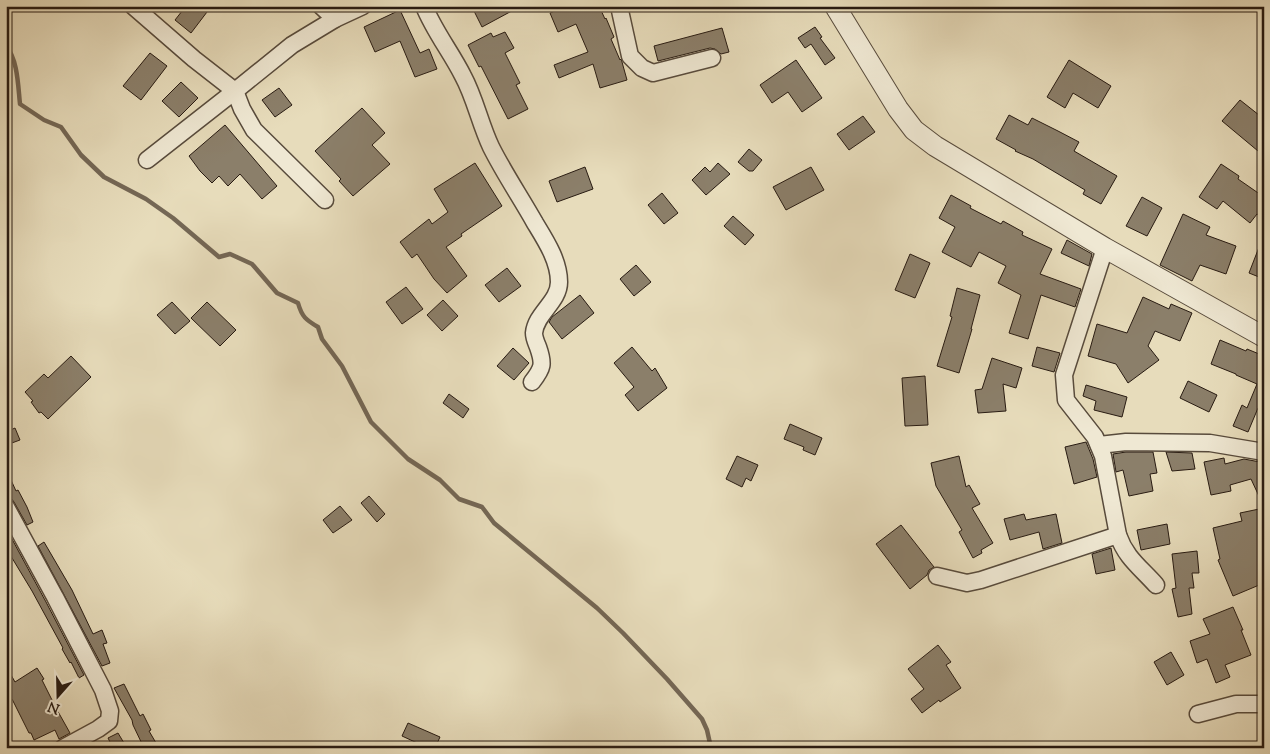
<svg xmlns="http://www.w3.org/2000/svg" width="1270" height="754" viewBox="0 0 1270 754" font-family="'Sorts Mill Goudy',serif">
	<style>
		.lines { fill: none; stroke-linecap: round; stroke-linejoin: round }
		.stream { stroke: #746755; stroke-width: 4.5 }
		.building { fill: #8b7f6a; stroke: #281b12 }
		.minor-casing { stroke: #584b3c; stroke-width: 19 }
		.tertiary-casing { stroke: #584b3c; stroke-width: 22 }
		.minor { stroke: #efe8d3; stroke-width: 16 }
		.tertiary { stroke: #efe8d3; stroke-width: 20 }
	</style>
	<rect width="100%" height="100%" fill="#e7dcbb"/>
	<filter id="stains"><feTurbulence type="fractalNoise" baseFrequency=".004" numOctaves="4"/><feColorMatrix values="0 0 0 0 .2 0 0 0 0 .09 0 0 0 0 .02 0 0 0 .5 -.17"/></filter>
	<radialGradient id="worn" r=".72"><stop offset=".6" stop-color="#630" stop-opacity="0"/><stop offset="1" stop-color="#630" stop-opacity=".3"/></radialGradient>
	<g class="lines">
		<path class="stream" d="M6,46C18,60 18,86 20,104L44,120L61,127L81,155L104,177L146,199L173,218L219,257L230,254L252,264L277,293L298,303C302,317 306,320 318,327L322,339L342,366L371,422L408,459L440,480L459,499L482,507L494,523L597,608L623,633L667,679L702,719L707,730L711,748"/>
	</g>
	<g class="building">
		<path d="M186,6H200L207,12L191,33L175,20Z"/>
		<path d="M480,6H521L482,27L473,9Z"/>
		<path d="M567,6H599L605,19L606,18L614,37L611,39L620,60L621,59L622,62L627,80L600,88L593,64L559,78L554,65L588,52L576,24L558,32L550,13Z"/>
		<path d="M400,10L420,53L429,49L437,69L415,77L400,41L375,52L364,27Z"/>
		<path d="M815,27L822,37L820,38L835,58L825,65L811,44L805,48L798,38Z"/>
		<path d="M722,28L729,52L721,54L715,49L710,48L658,61L654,46Z"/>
		<path d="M505,32L514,48L505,53L520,83L516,85L528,109L508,119L481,66L479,67L468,45L491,33L493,37Z"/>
		<path d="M150,53L167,66L141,100L123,86Z"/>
		<path d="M796,60L822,98L802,112L788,92L772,103L760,85Z"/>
		<path d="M1069,60L1111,86L1098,108L1073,93L1065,108L1047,97Z"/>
		<path d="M181,82L198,98L179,117L162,101Z"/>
		<path d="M279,88L292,105L275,117L262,100Z"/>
		<path d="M1240,100L1264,119V156L1222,121Z"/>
		<path d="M362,108L385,133L372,145L390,164L353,196L339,181L341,179L315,151Z"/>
		<path d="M1009,115L1028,125L1032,118L1058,131L1079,142L1074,151L1117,176L1101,204L1083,194L1085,190L1033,159L1015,151L1016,150L996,139Z"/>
		<path d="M863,116L875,132L849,150L837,134Z"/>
		<path d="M225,125L277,186L262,199L240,174L228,186L219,176L212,183L200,171L189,156Z"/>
		<path d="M749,149L762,160L753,171H749L738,162Z"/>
		<path d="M475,163L502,206L461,234L462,236L446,247L467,276L447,293L434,279L417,254L412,258L400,242L429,219L432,224L448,212L434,189Z"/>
		<path d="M718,163L730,174L706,195L692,180L705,167L710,172Z"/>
		<path d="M1221,164L1239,176L1238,179L1264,197V218L1257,214L1250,223L1223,201L1217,209L1199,197Z"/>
		<path d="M585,167L593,189L557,202L549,181Z"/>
		<path d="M811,167L824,190L786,210L773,187Z"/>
		<path d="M662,193L678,213L664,224L648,205Z"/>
		<path d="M951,195L971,206L970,208L1001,224L1003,221L1023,232L1022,235L1052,249L1040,274L1081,289L1075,307L1041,295L1028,339L1009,333L1021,295L998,283L1006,266L979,252L971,267L942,252L955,227L939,218Z"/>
		<path d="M1142,197L1162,208L1147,236L1126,226Z"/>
		<path d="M1183,214L1210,227L1206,235L1236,246L1226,274L1200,265L1192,281L1160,265Z"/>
		<path d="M733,216L754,235L745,245L724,226Z"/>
		<path d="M1263,237H1264V279L1249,273Z"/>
		<path d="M1067,240L1092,254L1089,266L1061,253Z"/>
		<path d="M910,254L930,263L915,298L895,290Z"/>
		<path d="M636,265L651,282L634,296L620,279Z"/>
		<path d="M507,268L521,286L499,302L485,285Z"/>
		<path d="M406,287L423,309L402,324L386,302Z"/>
		<path d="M957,288L980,295L971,329H972L959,373L937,366L952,317L950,316Z"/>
		<path d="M580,295L594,313L562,339L549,322L552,317Z"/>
		<path d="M1143,297L1169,309L1171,304L1192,313L1180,341L1155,331L1148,346L1159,360L1128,383L1116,364L1088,356L1097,324L1127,333Z"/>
		<path d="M443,300L458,316L442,331L427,315Z"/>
		<path d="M172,302L190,321L175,334L157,315Z"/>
		<path d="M207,302L236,330L220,346L191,318Z"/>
		<path d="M1220,340L1246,351L1247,349L1264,356V410L1258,408L1248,432L1233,426L1242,405L1247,408L1257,384L1236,375V374L1211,364Z"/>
		<path d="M632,347L652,371L655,368L667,388L638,411L625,395L634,387L614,363Z"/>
		<path d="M1037,347L1060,353L1054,372L1032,366Z"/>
		<path d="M513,348L529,363L514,380L497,366Z"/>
		<path d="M71,356L91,377L48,419L41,412L39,413L31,402L33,401L25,392L44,374L48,378Z"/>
		<path d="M992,358L1022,368L1016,388L1003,384L1006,411L978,413L975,390L982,389Z"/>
		<path d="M925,376L928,425L905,426L902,378Z"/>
		<path d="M1188,381L1217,395L1209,412L1180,398Z"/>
		<path d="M1086,385L1127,397L1122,417L1094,410L1096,401L1083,396Z"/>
		<path d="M449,394L469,409L463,418L443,403Z"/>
		<path d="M790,424L822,438L815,455L803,450L804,447L784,439Z"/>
		<path d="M15,428L20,440L9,444L6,438V432Z"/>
		<path d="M1086,442L1093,459L1097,477L1074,484L1065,447Z"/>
		<path d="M1126,452H1153L1157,473L1150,474L1153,491L1129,496L1123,470L1116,472L1113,454Z"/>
		<path d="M1166,452L1192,453L1195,469L1172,471Z"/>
		<path d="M737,456L758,465L751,481L746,478L742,487L726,479Z"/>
		<path d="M959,456L966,487L969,485L980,504L972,508L993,543L981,550L982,553L973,558L959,532L962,530L936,486L931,463Z"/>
		<path d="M1224,458L1225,464L1244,459L1260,462L1264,476V507L1251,479L1230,485L1231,491L1211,495L1204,462Z"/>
		<path d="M6,469L16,491L18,490L27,507L33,522L27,525L14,502L11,498L6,497Z"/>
		<path d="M369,496L385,514L377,522L361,503Z"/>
		<path d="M340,506L352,520L333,533L323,520Z"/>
		<path d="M1264,508V562H1259L1264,574V583L1233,596L1218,560L1220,559L1213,528L1242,521L1240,513Z"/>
		<path d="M1024,514L1026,520L1056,514L1062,543L1043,549L1039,532L1010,540L1004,519Z"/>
		<path d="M1167,524L1170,544L1141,550L1137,530Z"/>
		<path d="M901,525L934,567L929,570L927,575L910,589L876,544Z"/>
		<path d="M6,528L46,602L84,675L79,678L71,662L70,663L62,649L63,648L32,591L6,548Z"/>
		<path d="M44,542L72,590L93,634L102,630L107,643L103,644L110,663L102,666L38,546Z"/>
		<path d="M1111,548L1115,570L1096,574L1092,554Z"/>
		<path d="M1197,551L1199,573H1192L1194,588H1189L1192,614L1178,617L1172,589L1176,588L1172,554Z"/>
		<path d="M1233,607L1243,630H1241L1251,655L1225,665L1230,677L1216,683L1207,659L1197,663L1190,641L1210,634L1203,619Z"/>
		<path d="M938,645L951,662L946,665L961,688L940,702L939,700L922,713L911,699L924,689L908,669Z"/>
		<path d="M1171,652L1184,675L1167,685L1154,662Z"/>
		<path d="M6,666L15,682L37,668L44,679L42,680L56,708L70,733L59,739L55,730L34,740L31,733H29L12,699L6,703Z"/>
		<path d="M124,684L140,716L143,714L151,730L149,731L159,748H144L133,725L132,720L114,688Z"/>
		<path d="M408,723L440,737L435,748H428L402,736Z"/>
		<path d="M118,733L127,748H113L108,738Z"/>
	</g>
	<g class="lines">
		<g class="minor-casing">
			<g id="minor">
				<path d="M133,6L194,59L235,91L242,109L254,130L325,200"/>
				<path d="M321,6L335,19"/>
				<path d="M424,6C434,31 451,52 463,76C475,98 480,124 491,147C504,173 521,198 535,223C546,241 559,261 559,282C559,302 536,313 534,333C534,338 536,342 538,347C544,364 543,368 532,382"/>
				<path d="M619,6L630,56L642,68L653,73L712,58"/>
				<path d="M147,160L235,91L292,45L335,19L363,6"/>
				<path d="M1105,248L1064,375L1066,400L1095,437L1103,456L1118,535C1126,558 1140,567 1156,585"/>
				<path d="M1099,445L1126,442L1210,443L1258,451L1264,453"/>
				<path d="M6,507L55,597L103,690L110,711L109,721L98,729L63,748"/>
				<path d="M937,576L967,583L981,580L1118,535"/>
				<path d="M1198,714L1236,704H1264"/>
			</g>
		</g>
		<g class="tertiary-casing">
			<path id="tertiary" d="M835,6L898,109L914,130L935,146L1105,248L1264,337"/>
		</g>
		<use href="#minor" class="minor"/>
		<use href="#tertiary" class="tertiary"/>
	</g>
	<rect width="1270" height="754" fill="none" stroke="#e7dcbb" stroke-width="25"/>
	<rect x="8" y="8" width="1255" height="739" fill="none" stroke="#281b12" stroke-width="2.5"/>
	<rect x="12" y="12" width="1245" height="729" fill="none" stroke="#281b12"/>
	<g transform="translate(58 696) rotate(200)" stroke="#efe8d3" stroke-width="4" paint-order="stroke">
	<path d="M0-4L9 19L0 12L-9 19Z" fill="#281b12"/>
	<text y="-8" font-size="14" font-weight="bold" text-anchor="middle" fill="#281b12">N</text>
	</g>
	<rect width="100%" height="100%" filter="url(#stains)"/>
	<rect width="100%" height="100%" fill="url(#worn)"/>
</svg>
